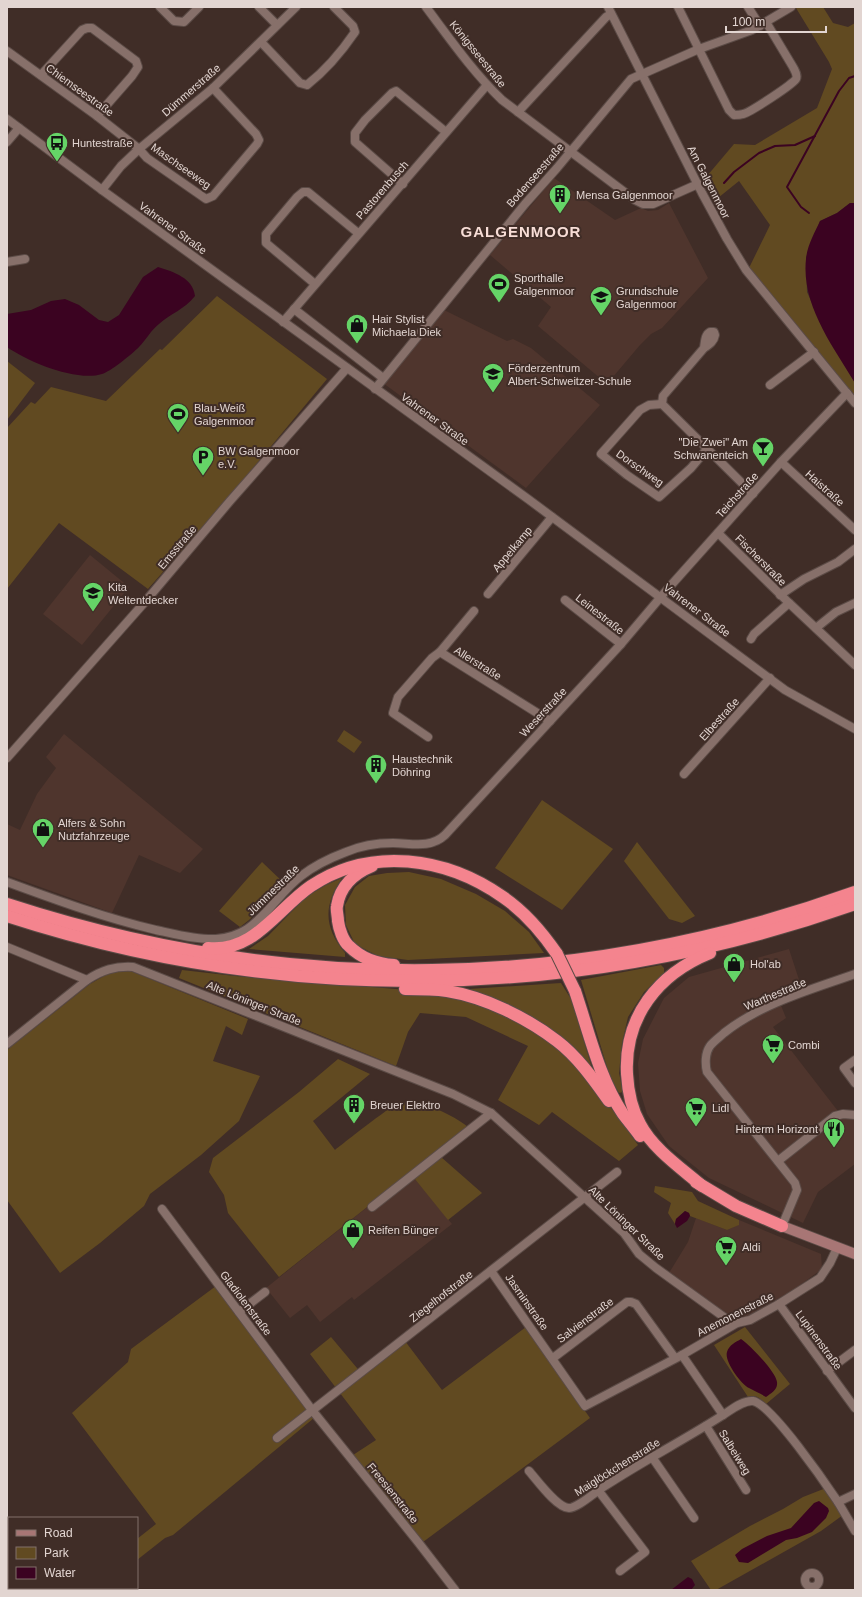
<svg xmlns="http://www.w3.org/2000/svg" width="862" height="1597" viewBox="0 0 862 1597" font-family="Arial,sans-serif">
	<style>
		.built { fill: #4f352d }
		.green { fill: #614a21 }
		.water { fill: #3b0321 }
		.lines { fill: none; stroke-linecap: round; stroke-linejoin: round }
		.stream { stroke: #3b0321; stroke-width: 2 }
		.street-casing { stroke: #5b4b46; stroke-width: 10 }
		.secondary-casing { stroke: #5b4b46; stroke-width: 12 }
		.highway-casing { stroke: #5b4b46; stroke-width: 14 }
		.street { stroke: #87706a; stroke-width: 8 }
		.secondary { stroke: #a87675; stroke-width: 10 }
		.highway { stroke: #f4848e; stroke-width: 12 }
		.highway-bridge-casing { stroke: #5b4b46; stroke-width: 14; stroke-linecap: butt }
		.highway-bridge { stroke: #f4848e; stroke-width: 12 }
		.labels { text-anchor: middle; dominant-baseline: central; stroke-width: 4; stroke-linejoin: round; paint-order: stroke }
		.street-label { font-size: 11px; fill: #e2d5d1; stroke: #402d27 }
		.poi-label { font-size: 11px; fill: #e2d5d1; stroke: #402d27; text-anchor: start }
		.district-label { font-size: 15px; font-weight: bold; letter-spacing: 1px; fill: #f7ddd6; stroke: #402d27 }
	</style>
	<rect width="100%" height="100%" fill="#402d27"/>
	<g class="built">
		<path d="M554,178L615,220L641,208L648,211L658,210L669,203L708,278L662,328L651,334L640,345L607,384L538,326L551,307L490,255Z"/>
		<path d="M444,310L507,341L513,339L531,348L600,405L526,488L383,383Z"/>
		<path d="M90,555L129,587L82,645L43,614Z"/>
		<path d="M64,734L203,849L180,873L139,855L112,913L7,875V824L20,830L37,794L56,768L46,757Z"/>
		<path d="M789,949L802,989L778,998L786,1018L773,1027L841,1115L855,1118V1164L818,1192L803,1223L709,1178L669,1146L647,1114L640,1091L638,1063L643,1039L664,998L689,977Z"/>
		<path d="M410,1173L452,1224L354,1300L352,1297L320,1322L307,1305L290,1318L266,1288Z"/>
		<path d="M696,1218L727,1230L738,1225L739,1220L821,1254L822,1269L792,1291L747,1316L734,1319L720,1310L669,1273L688,1242Z"/>
	</g>
	<g class="green">
		<path d="M798,7H823L833,23L848,27L855,23V203H850L837,213L820,221L806,258L807,292L820,321L855,383V399L749,268L770,225L739,181L713,202L707,176L734,144L755,145L817,108L832,69L829,62L796,8Z"/>
		<path d="M217,296L327,379L233,492L148,589L59,523L7,589V428L31,402L35,404L51,387L106,401L160,349L162,350Z"/>
		<path d="M7,361L35,383L7,420Z"/>
		<path d="M344,730L362,742L354,753L337,741Z"/>
		<path d="M542,800L613,849L562,910L495,868Z"/>
		<path d="M637,842L695,916L682,923L669,919L624,861Z"/>
		<path d="M262,862L285,884L249,920L240,927L219,911Z"/>
		<path d="M409,872L441,879L476,894L505,911L529,932L544,953L408,960L378,956L355,944L346,925L345,905L355,887L369,876L387,873Z"/>
		<path d="M342,878C323,906 324,927 345,953V957L249,949L268,936L306,897L326,885Z"/>
		<path d="M661,965L664,968V973L644,992L628,1017L622,1043L619,1073L623,1092L619,1093L610,1077L581,980Z"/>
		<path d="M128,970L248,1019L242,1035L226,1026L213,1061L260,1076L239,1121L201,1155L150,1194L144,1206L100,1243L60,1273L7,1200V1050L90,984L113,971Z"/>
		<path d="M182,970L235,976L445,993L465,999L518,1020L554,1043L585,1072L638,1145L619,1161L552,1112L539,1125L498,1100L528,1046L466,1017L420,1013L408,1032L396,1066L179,978Z"/>
		<path d="M561,983L571,999L592,1068L472,992L469,989Z"/>
		<path d="M338,1059L370,1074L313,1121L335,1150C344,1143 393,1104 399,1103C421,1100 450,1113 468,1127L279,1277L228,1213L224,1195L209,1172L213,1158L299,1092Z"/>
		<path d="M441,1157L482,1193L448,1220L414,1178Z"/>
		<path d="M655,1186L692,1192L698,1201L739,1220V1225L727,1230L690,1216L689,1213L685,1211L676,1219L675,1224L668,1213L671,1203L654,1192Z"/>
		<path d="M216,1286L314,1418L173,1535L165,1538L137,1560V1539L156,1524L72,1413L128,1362L131,1349Z"/>
		<path d="M526,1327L590,1418L423,1542L353,1455L376,1440L310,1354L331,1337L362,1374L405,1341L442,1390Z"/>
		<path d="M745,1327L790,1384L766,1404C761,1399 756,1394 748,1397L714,1345Z"/>
		<path d="M826,1488L843,1515L821,1531L716,1590H711L691,1561L750,1526L783,1509L803,1497Z"/>
	</g>
	<g class="water">
		<path d="M850,203H855V383C833,346 801,305 806,259C807,246 815,232 820,221L837,213Z"/>
		<path d="M158,267C174,272 193,278 195,296C184,310 171,313 159,324C151,330 146,340 139,347C132,354 110,372 102,374C77,382 28,362 7,347V314L31,310L51,301L65,299L79,305L99,320L108,322L119,315L143,277Z"/>
		<path d="M685,1211L689,1213L690,1216L687,1221L677,1228L675,1224L676,1219Z"/>
		<path d="M741,1339C750,1345 776,1372 777,1382C778,1390 771,1393 766,1397C761,1394 755,1391 749,1388C741,1384 724,1361 727,1352C729,1345 736,1342 741,1339Z"/>
		<path d="M819,1501L828,1508L829,1511L826,1518L812,1532L797,1538L786,1540L748,1563L739,1562L735,1555L742,1549L767,1536L791,1528L814,1503Z"/>
		<path d="M688,1577L692,1579L695,1585L691,1590H671Z"/>
	</g>
	<g class="lines">
		<g class="stream">
			<path d="M724,183L734,172L759,153L775,146L795,145L815,136"/>
			<path d="M809,213L801,207L787,187L839,91L849,78L855,76"/>
		</g>
		<g class="street-casing">
			<g id="street">
				<path d="M160,7L174,21L184,22L199,7"/>
				<path d="M259,7L277,25"/>
				<path d="M426,7C450,39 473,72 502,100L635,200L643,204H653L698,184"/>
				<path d="M608,7L702,193L727,239L746,270L855,403"/>
				<path d="M678,7L729,110L734,115C737,115 740,115 743,114C749,113 795,83 796,79C798,75 795,71 793,67L766,22"/>
				<path d="M748,7L760,26"/>
				<path d="M261,42L300,83L307,85C325,71 342,51 355,32L353,26L334,7"/>
				<path d="M7,51L97,116L139,149L147,158L206,199L213,196L257,144L259,140L256,134L213,88"/>
				<path d="M41,75L82,30L87,28H92L136,61L138,67L132,76L97,116"/>
				<path d="M518,112L606,17L611,14"/>
				<path d="M7,119L102,190L528,499L785,690L855,729"/>
				<path d="M7,142L19,128"/>
				<path d="M403,184L355,142V133L365,120L392,93L396,91L446,132"/>
				<path d="M102,190L121,166L139,149L213,88L296,7"/>
				<path d="M7,262L25,259"/>
				<path d="M315,284L266,243V234L297,197L303,192H308L358,233"/>
				<path d="M294,309L383,378"/>
				<path d="M283,322L487,85"/>
				<path d="M704,348C705,341 705,335 710,332H714L715,335C714,341 710,344 704,348L663,396L662,404L753,494"/>
				<path d="M770,385L814,352"/>
				<path d="M375,389L525,204L557,168L631,79L699,49L752,30L791,7"/>
				<path d="M662,404L649,405L640,410L601,454L627,475L659,497L691,468L707,449"/>
				<path d="M781,462L855,530"/>
				<path d="M718,533L789,603L855,665"/>
				<path d="M488,594L552,517"/>
				<path d="M780,595L804,579L838,562L855,549"/>
				<path d="M565,600L621,644"/>
				<path d="M474,611L440,652L550,721"/>
				<path d="M816,628L836,612L855,603"/>
				<path d="M751,639L754,634L789,603"/>
				<path d="M428,737L393,713L398,697L432,658L440,652"/>
				<path d="M7,758L144,603L230,501L347,368"/>
				<path d="M684,774L770,678"/>
				<path d="M7,882C56,900 105,918 156,930C175,934 196,940 216,939C227,938 238,935 247,929C268,915 281,891 301,876C314,866 330,858 346,852C360,846 378,843 393,843C411,843 430,849 445,835L621,644L665,592L781,462L847,393"/>
				<path d="M7,947L87,980C102,970 115,966 133,967L453,1094L491,1113L624,1233L639,1254L656,1268L728,1320L737,1323"/>
				<path d="M7,1044L87,980"/>
				<path d="M855,1060L844,1068L855,1083"/>
				<path d="M778,1161L835,1116L843,1114L855,1115"/>
				<path d="M372,1207L491,1113"/>
				<path d="M162,1209L312,1410L418,1542L455,1590"/>
				<path d="M782,1226L797,1190L795,1183L707,1072C705,1064 705,1053 710,1046C714,1041 720,1037 724,1033C762,1003 810,990 855,974"/>
				<path d="M491,1271L585,1406L682,1355L737,1323L750,1320L779,1304L820,1278L830,1263L837,1248"/>
				<path d="M779,1304L855,1408"/>
				<path d="M239,1312L265,1292"/>
				<path d="M682,1355L723,1415C731,1410 743,1400 753,1401C771,1404 826,1484 838,1502"/>
				<path d="M553,1358L627,1302H631L636,1304L675,1358"/>
				<path d="M827,1371L855,1350"/>
				<path d="M706,1426L746,1490"/>
				<path d="M277,1438L617,1172"/>
				<path d="M652,1457L694,1518"/>
				<path d="M529,1471C537,1480 557,1508 569,1508C578,1508 596,1491 605,1486C643,1461 684,1440 723,1415"/>
				<path d="M598,1490L645,1552L620,1571"/>
				<path d="M855,1494L838,1502L855,1531"/>
				<circle cx="812" cy="1580" r="7"/>
			</g>
		</g>
		<g class="secondary-casing">
			<path id="secondary" d="M782,1226L855,1254"/>
		</g>
		<g class="highway-casing">
			<g id="highway">
				<path d="M372,866C355,873 340,886 337,906C336,910 338,916 338,921C339,929 343,941 349,946C361,958 378,964 394,965"/>
				<path d="M7,904C289,996 576,992 855,892"/>
				<path d="M7,916C287,1007 577,1002 855,904"/>
				<path d="M208,948C254,953 277,909 311,886C371,846 446,857 503,897C525,912 542,932 557,954"/>
				<path d="M405,989C419,989 433,989 447,991C485,997 527,1018 557,1041C578,1057 594,1080 609,1101"/>
				<path d="M575,991C589,1032 599,1078 623,1114C629,1122 635,1129 640,1136"/>
				<path d="M696,1182L736,1206L782,1226"/>
				<path d="M702,1186C681,1168 653,1149 640,1124C631,1108 628,1092 627,1074C624,1017 658,974 710,953"/>
			</g>
		</g>
		<use href="#street" class="street"/>
		<use href="#secondary" class="secondary"/>
		<use href="#highway" class="highway"/>
		<g class="highway-bridge-casing">
			<path id="highway-bridge" d="M557,954L575,991"/>
		</g>
		<use href="#highway-bridge" class="highway-bridge"/>
	</g>
	<defs>
		<g id="bus-pin" transform="scale(1.15)"><path d="M0 17L-7.5 6A9.5 9.5 0 1 1 7.5 6Z" fill="#65d467" stroke="#402d27"/><path d="M-5-6H5V4H4V6H2V4H-2V6H-4V4H-5ZM-3.5-4V0h7V-4ZM-3.5 1.2v1.5H-2V1.2ZM2 1.2v1.5H3.5V1.2Z" fill="#111"/></g>
		<g id="building-pin" transform="scale(1.15)"><path d="M0 17L-7.5 6A9.5 9.5 0 1 1 7.5 6Z" fill="#65d467" stroke="#402d27"/><path d="M-4-6H4V6H1V3H-1V6H-4ZM-2.5-4.3h1.7v1.8h-1.7ZM.8-4.3h1.7v1.8H.8ZM-2.5-1h1.7V.8h-1.7ZM.8-1h1.7V.8H.8Z" fill="#111"/></g>
		<g id="stadium-pin" transform="scale(1.15)"><path d="M0 17L-7.5 6A9.5 9.5 0 1 1 7.5 6Z" fill="#65d467" stroke="#402d27"/><path d="M0-5a6.5 5 0 1 0 0 10a6.5 5 0 1 0 0-10ZM-3.5-1.8h7v3.6h-7Z" fill="#111"/></g>
		<g id="school-pin" transform="scale(1.15)"><path d="M0 17L-7.5 6A9.5 9.5 0 1 1 7.5 6Z" fill="#65d467" stroke="#402d27"/><path d="M0-5L7-2L0 1L-7-2ZM-4 1L0 2.5L4 1V4Q0 6-4 4Z" fill="#111"/></g>
		<g id="shop-pin" transform="scale(1.15)"><path d="M0 17L-7.5 6A9.5 9.5 0 1 1 7.5 6Z" fill="#65d467" stroke="#402d27"/><path d="M-5-2.5h2.3a2.7 3.5 0 0 1 5.4 0H5L5.5 6h-11ZM-1.5-2.5h3a1.5 2.3 0 0 0-3 0Z" fill="#111"/></g>
		<g id="bar-pin" transform="scale(1.15)"><path d="M0 17L-7.5 6A9.5 9.5 0 1 1 7.5 6Z" fill="#65d467" stroke="#402d27"/><path d="M-6-5H6L.8 .8V4.5H3.5V6h-7V4.5H-.8V.8Z" fill="#111"/></g>
		<g id="parking-pin" transform="scale(1.15)"><path d="M0 17L-7.5 6A9.5 9.5 0 1 1 7.5 6Z" fill="#65d467" stroke="#402d27"/><path d="M-3.5-5.5H1a3.5 3.5 0 0 1 0 7H-1V5.5H-3.5ZM-1-3.4V-.6H.8a1.4 1.4 0 0 0 0-2.8Z" fill="#111"/></g>
		<g id="supermarket-pin" transform="scale(1.15)"><path d="M0 17L-7.5 6A9.5 9.5 0 1 1 7.5 6Z" fill="#65d467" stroke="#402d27"/><path d="M-6-5.5h2.5l.6 2H6L4.5 2H-2.5L-4.4-4H-6ZM-1.5 3.2a1.3 1.3 0 1 0 .1 0ZM3 3.2a1.3 1.3 0 1 0 .1 0Z" fill="#111"/></g>
		<g id="restaurant-pin" transform="scale(1.15)"><path d="M0 17L-7.5 6A9.5 9.5 0 1 1 7.5 6Z" fill="#65d467" stroke="#402d27"/><path d="M-5-6h1v4h1v-4h1v4h1v-4h1v5L-1.5 .5V6h-2V.5L-5-1ZM5-6V6H3V1.5H1.5Q1.5-4 5-6Z" fill="#111"/></g>
	</defs>
	<g fill-rule="evenodd">
		<use href="#bus-pin" x="57" y="143"/>
		<use href="#building-pin" x="560" y="195"/>
		<use href="#stadium-pin" x="499" y="284"/>
		<use href="#school-pin" x="601" y="297"/>
		<use href="#shop-pin" x="357" y="325"/>
		<use href="#school-pin" x="493" y="374"/>
		<use href="#stadium-pin" x="178" y="414"/>
		<use href="#bar-pin" x="763" y="448"/>
		<use href="#parking-pin" x="203" y="457"/>
		<use href="#school-pin" x="93" y="593"/>
		<use href="#building-pin" x="376" y="765"/>
		<use href="#shop-pin" x="43" y="829"/>
		<use href="#shop-pin" x="734" y="964"/>
		<use href="#supermarket-pin" x="773" y="1045"/>
		<use href="#building-pin" x="354" y="1105"/>
		<use href="#supermarket-pin" x="696" y="1108"/>
		<use href="#restaurant-pin" x="834" y="1129"/>
		<use href="#shop-pin" x="353" y="1230"/>
		<use href="#supermarket-pin" x="726" y="1247"/>
	</g>
	<g class="labels">
		<g class="street-label">
			<text transform="translate(478 54) rotate(51)">Königsseestraße</text>
			<text transform="translate(80 90) rotate(36)">Chiemseestraße</text>
			<text transform="translate(191 90) rotate(-41)">Dümmerstraße</text>
			<text transform="translate(181 166) rotate(35)">Maschseeweg</text>
			<text transform="translate(535 175) rotate(-49)">Bodenseestraße</text>
			<text transform="translate(709 182) rotate(63)">Am Galgenmoor</text>
			<text transform="translate(382 190) rotate(-49)">Pastorenbusch</text>
			<text transform="translate(173 228) rotate(36)">Vahrener Straße</text>
			<text transform="translate(435 419) rotate(36)">Vahrener Straße</text>
			<text transform="translate(640 468) rotate(35)">Dorschweg</text>
			<text transform="translate(825 488) rotate(42)">Haistraße</text>
			<text transform="translate(737 495) rotate(-48)">Teichstraße</text>
			<text transform="translate(177 547) rotate(-50)">Emsstraße</text>
			<text transform="translate(512 549) rotate(-50)">Appelkamp</text>
			<text transform="translate(761 560) rotate(45)">Fischerstraße</text>
			<text transform="translate(697 610) rotate(37)">Vahrener Straße</text>
			<text transform="translate(600 614) rotate(38)">Leinestraße</text>
			<text transform="translate(478 663) rotate(32)">Allerstraße</text>
			<text transform="translate(543 712) rotate(-47)">Weserstraße</text>
			<text transform="translate(719 719) rotate(-48)">Elbestraße</text>
			<text transform="translate(273 890) rotate(-44)">Jümmestraße</text>
			<text transform="translate(775 994) rotate(-23)">Warthestraße</text>
			<text transform="translate(254 1003) rotate(22)">Alte Löninger Straße</text>
			<text transform="translate(627 1223) rotate(44)">Alte Löninger Straße</text>
			<text transform="translate(441 1296) rotate(-38)">Ziegelhofstraße</text>
			<text transform="translate(527 1302) rotate(55)">Jasminstraße</text>
			<text transform="translate(246 1303) rotate(53)">Gladiolenstraße</text>
			<text transform="translate(735 1314) rotate(-27)">Anemonenstraße</text>
			<text transform="translate(585 1320) rotate(-37)">Salvienstraße</text>
			<text transform="translate(819 1340) rotate(54)">Lupinenstraße</text>
			<text transform="translate(735 1452) rotate(58)">Salbeiweg</text>
			<text transform="translate(617 1467) rotate(-32)">Maiglöckchenstraße</text>
			<text transform="translate(393 1493) rotate(51)">Freesienstraße</text>
		</g>
		<g class="poi-label">
			<text x="72" y="143">Huntestraße</text>
			<text x="576" y="195">Mensa Galgenmoor</text>
			<text x="514" y="278">Sporthalle<tspan x="514" dy="13">Galgenmoor</tspan></text>
			<text x="616" y="291">Grundschule<tspan x="616" dy="13">Galgenmoor</tspan></text>
			<text x="372" y="319">Hair Stylist<tspan x="372" dy="13">Michaela Diek</tspan></text>
			<text x="508" y="368">Förderzentrum<tspan x="508" dy="13">Albert-Schweitzer-Schule</tspan></text>
			<text x="194" y="408">Blau-Weiß<tspan x="194" dy="13">Galgenmoor</tspan></text>
			<text x="748" y="442" text-anchor="end">"Die Zwei" Am<tspan x="748" dy="13">Schwanenteich</tspan></text>
			<text x="218" y="451">BW Galgenmoor<tspan x="218" dy="13">e.V.</tspan></text>
			<text x="108" y="587">Kita<tspan x="108" dy="13">Weltentdecker</tspan></text>
			<text x="392" y="759">Haustechnik<tspan x="392" dy="13">Döhring</tspan></text>
			<text x="58" y="823">Alfers &amp; Sohn<tspan x="58" dy="13">Nutzfahrzeuge</tspan></text>
			<text x="750" y="964">Hol'ab</text>
			<text x="788" y="1045">Combi</text>
			<text x="370" y="1105">Breuer Elektro</text>
			<text x="712" y="1108">Lidl</text>
			<text x="818" y="1129" text-anchor="end">Hinterm Horizont</text>
			<text x="368" y="1230">Reifen Bünger</text>
			<text x="742" y="1247">Aldi</text>
		</g>
		<g class="district-label">
			<text x="521" y="231">GALGENMOOR</text>
		</g>
	</g>
	<rect width="862" height="1597" fill="none" stroke="#e2d5d1" stroke-width="16"/>
	<rect x="8" y="1517" width="130" height="72" fill="#402d27" stroke="#81706b"/>
	<rect x="16" y="1530" width="20" height="6" fill="#a87675" stroke="#81706b"/>
	<text x="44" y="1537" font-size="12" fill="#e2d5d1">Road</text>
	<rect x="16" y="1547" width="20" height="12" fill="#614a21" stroke="#81706b"/>
	<text x="44" y="1557" font-size="12" fill="#e2d5d1">Park</text>
	<rect x="16" y="1567" width="20" height="12" fill="#3b0321" stroke="#81706b"/>
	<text x="44" y="1577" font-size="12" fill="#e2d5d1">Water</text>
	<path d="M726 26v6h100v-6" fill="none" stroke="#e2d5d1" stroke-width="2"/>
	<text x="732" y="26" font-size="12" fill="#e2d5d1" stroke="#402d27" stroke-width="3" paint-order="stroke">100 m</text>
</svg>
